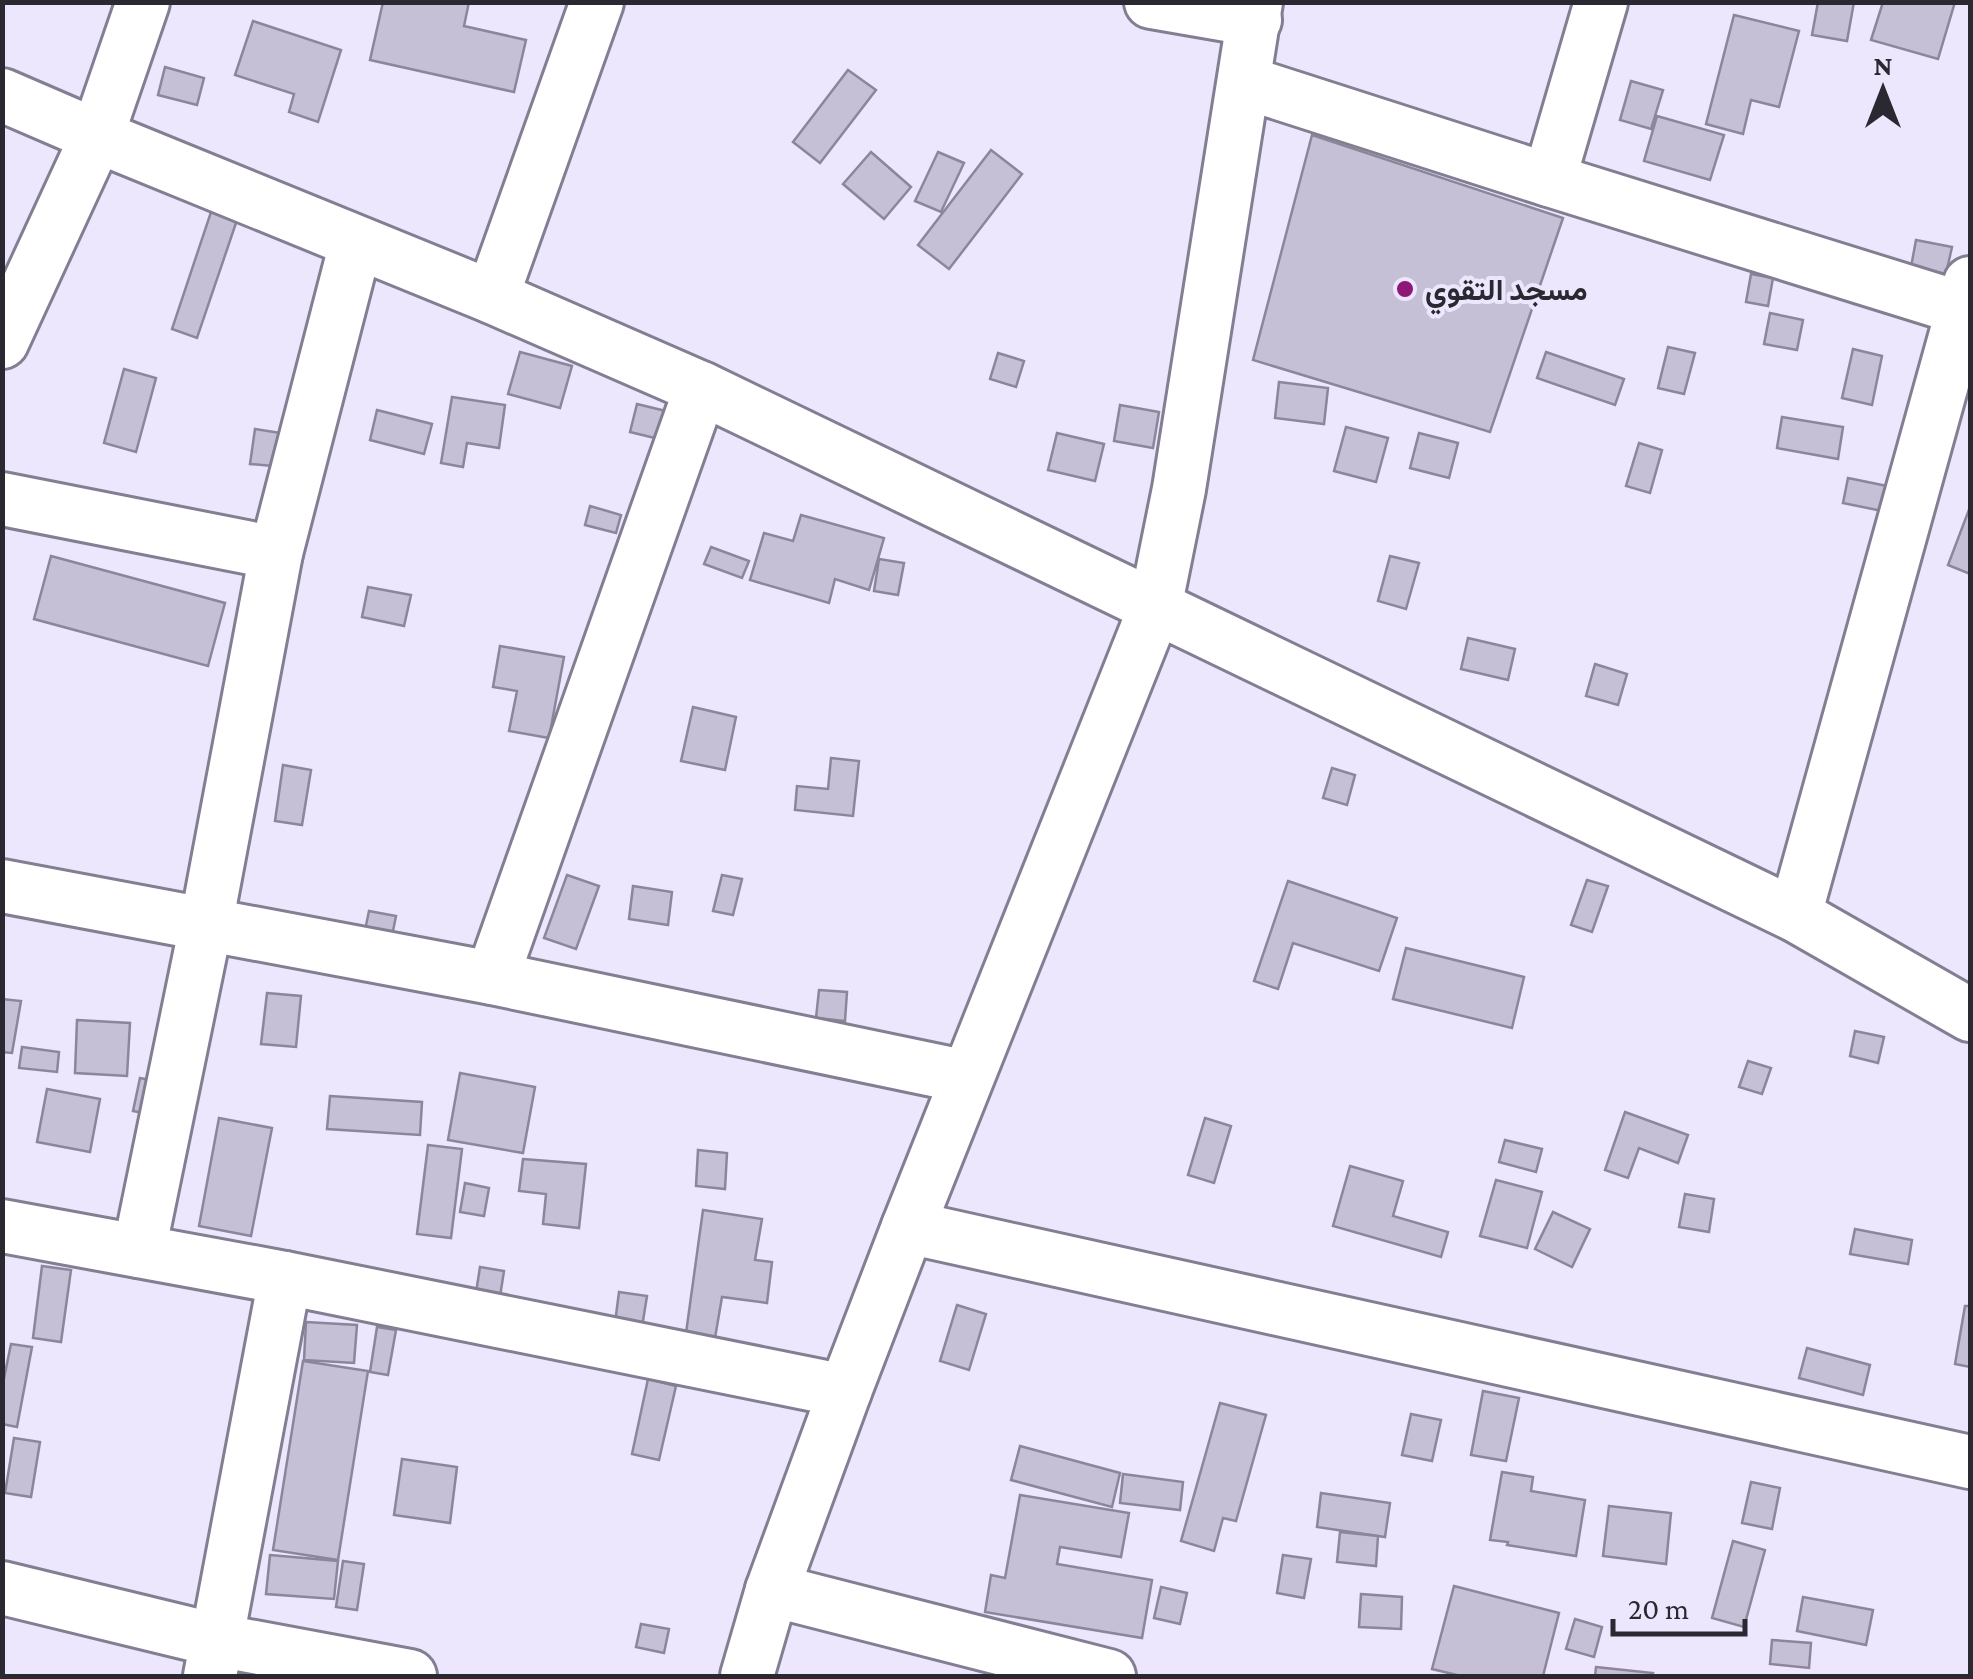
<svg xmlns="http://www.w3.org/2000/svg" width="1973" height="1679" viewBox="0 0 1973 1679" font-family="'Crimson Pro',Vazirmatn,serif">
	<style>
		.building { fill: #c5c0d6; stroke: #8b869a; stroke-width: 2.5 }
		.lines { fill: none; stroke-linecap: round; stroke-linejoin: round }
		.minor-casing { stroke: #837e92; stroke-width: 58 }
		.minor { stroke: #fff; stroke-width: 52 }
		.poi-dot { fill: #8f1777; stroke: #ece7fd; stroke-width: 4 }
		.labels { text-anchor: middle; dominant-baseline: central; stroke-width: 8; stroke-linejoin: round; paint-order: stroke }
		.poi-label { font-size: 30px; font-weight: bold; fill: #2a2831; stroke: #ece7fd; text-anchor: start }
	</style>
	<rect width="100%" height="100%" fill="#ece7fd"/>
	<g class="building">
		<path d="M383,2H469L464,26L526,40L514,92L370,60Z"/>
		<path d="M1818,2H1854L1847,41L1812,35Z"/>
		<path d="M1883,2H1955L1938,59L1871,40Z"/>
		<path d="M1734,15L1799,31L1779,107L1751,100L1743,134L1706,124Z"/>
		<path d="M253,21L341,50L318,122L289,112L294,94L235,75Z"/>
		<path d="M165,67L204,78L197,105L158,95Z"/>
		<path d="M848,70L876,90L820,163L793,142Z"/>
		<path d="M1631,81L1663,90L1651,129L1620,120Z"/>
		<path d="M1657,116L1724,135L1710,180L1644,161Z"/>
		<path d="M1312,135L1563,218L1490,432L1253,360Z"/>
		<path d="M991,150L1022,174L949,269L918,245Z"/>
		<path d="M871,152L911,187L884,219L843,184Z"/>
		<path d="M938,152L964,163L941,212L915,201Z"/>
		<path d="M211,212L237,220L197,338L172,329Z"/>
		<path d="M1916,240L1952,247L1946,274L1911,267Z"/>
		<path d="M1751,274L1773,278L1768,306L1746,302Z"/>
		<path d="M1770,313L1803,320L1797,350L1764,344Z"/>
		<path d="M1668,347L1695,353L1684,394L1658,388Z"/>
		<path d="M1853,349L1882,356L1872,405L1842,398Z"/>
		<path d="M520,352L572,366L560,408L508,394Z"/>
		<path d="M1546,352L1624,379L1615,405L1537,378Z"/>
		<path d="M998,353L1024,361L1016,387L990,379Z"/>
		<path d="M124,369L156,378L136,452L104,443Z"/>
		<path d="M1279,382L1328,388L1324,424L1275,418Z"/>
		<path d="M452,397L505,405L499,448L467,443L463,467L441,463Z"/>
		<path d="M637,404L674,413L667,441L630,432Z"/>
		<path d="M1120,405L1159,412L1153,448L1114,441Z"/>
		<path d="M377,410L432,424L424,454L370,440Z"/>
		<path d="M1782,417L1843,427L1838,459L1777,448Z"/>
		<path d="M1346,427L1388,438L1376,482L1334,471Z"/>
		<path d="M255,429L287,434L283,467L250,464Z"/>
		<path d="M1057,433L1104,444L1095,481L1048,470Z"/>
		<path d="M1419,433L1458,443L1449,478L1410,468Z"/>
		<path d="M1639,443L1662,450L1650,493L1626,486Z"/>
		<path d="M1848,478L1892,487L1887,512L1843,503Z"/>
		<path d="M590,506L621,515L616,533L585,525Z"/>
		<path d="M1970,507V574L1948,565Z"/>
		<path d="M801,515L884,538L869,590L835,579L829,603L750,580L764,533L793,541Z"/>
		<path d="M711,547L749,561L742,578L704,564Z"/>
		<path d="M51,556L225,603L208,666L34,619Z"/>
		<path d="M1390,556L1419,563L1406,609L1378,601Z"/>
		<path d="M879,559L904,563L898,595L874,591Z"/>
		<path d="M368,587L411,595L404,626L362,617Z"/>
		<path d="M1468,638L1515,649L1508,680L1461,669Z"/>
		<path d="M500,646L564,657L549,738L509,731L517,691L493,687Z"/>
		<path d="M1595,664L1627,674L1618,705L1586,696Z"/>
		<path d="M693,707L736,717L725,770L681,761Z"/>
		<path d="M831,758L859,761L853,816L795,810L797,786L828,789Z"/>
		<path d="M283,765L311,770L302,825L275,821Z"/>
		<path d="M1332,768L1355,775L1347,805L1323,798Z"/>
		<path d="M567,875L599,886L576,949L544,938Z"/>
		<path d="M722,875L742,879L733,915L713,911Z"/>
		<path d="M1587,880L1608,886L1592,932L1571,925Z"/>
		<path d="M1288,881L1397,918L1379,971L1293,943L1278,989L1254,981Z"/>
		<path d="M633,886L672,892L668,925L629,919Z"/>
		<path d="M369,911L396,916L391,941L364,935Z"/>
		<path d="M1406,948L1524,977L1512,1028L1393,999Z"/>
		<path d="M819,990L847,992L845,1021L816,1018Z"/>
		<path d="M267,993L301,996L296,1047L261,1044Z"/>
		<path d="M2,999L21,1001L12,1053L2,1052Z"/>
		<path d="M77,1020L130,1023L127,1076L75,1073Z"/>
		<path d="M1855,1031L1884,1037L1878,1063L1850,1056Z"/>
		<path d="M22,1047L59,1052L57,1072L19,1068Z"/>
		<path d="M1748,1061L1771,1068L1762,1094L1739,1087Z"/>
		<path d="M460,1073L535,1087L523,1153L448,1140Z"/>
		<path d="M140,1078L160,1082L153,1115L133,1111Z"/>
		<path d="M47,1089L100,1099L90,1152L37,1142Z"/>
		<path d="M330,1096L422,1102L420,1135L327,1129Z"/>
		<path d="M1625,1112L1688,1135L1678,1163L1639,1148L1628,1178L1605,1170Z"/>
		<path d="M219,1118L272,1128L251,1236L199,1226Z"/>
		<path d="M1205,1118L1231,1126L1214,1183L1188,1175Z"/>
		<path d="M1505,1140L1542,1149L1536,1172L1499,1162Z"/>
		<path d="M428,1145L462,1149L451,1238L417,1234Z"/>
		<path d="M698,1150L727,1153L725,1189L696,1186Z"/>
		<path d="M523,1159L586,1164L579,1228L543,1224L546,1194L519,1191Z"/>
		<path d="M1350,1166L1403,1181L1393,1216L1448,1232L1441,1257L1333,1226Z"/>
		<path d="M1496,1180L1542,1192L1527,1248L1480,1236Z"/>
		<path d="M465,1183L489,1188L484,1216L460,1212Z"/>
		<path d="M1685,1194L1714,1199L1709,1232L1679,1227Z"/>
		<path d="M703,1210L762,1219L755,1260L772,1262L767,1303L722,1297L715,1338L686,1333Z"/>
		<path d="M1553,1212L1590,1229L1572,1267L1535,1249Z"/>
		<path d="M1855,1229L1912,1240L1908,1264L1850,1254Z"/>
		<path d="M42,1266L71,1270L61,1342L33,1338Z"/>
		<path d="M480,1267L504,1271L499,1303L475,1299Z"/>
		<path d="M619,1292L647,1296L642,1327L615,1323Z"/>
		<path d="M957,1305L986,1314L969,1370L940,1361Z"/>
		<path d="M1965,1306H1970V1367L1955,1364Z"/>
		<path d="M306,1322L357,1325L354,1363L304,1360Z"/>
		<path d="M377,1327L396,1330L388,1375L370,1372Z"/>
		<path d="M11,1344L32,1347L17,1427L2,1424V1388Z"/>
		<path d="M1807,1348L1870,1365L1863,1395L1799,1378Z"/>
		<path d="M303,1361L368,1371L338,1560L273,1550Z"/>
		<path d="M648,1379L676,1386L659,1460L632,1454Z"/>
		<path d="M1483,1391L1519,1398L1506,1461L1471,1455Z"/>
		<path d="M1220,1403L1266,1415L1236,1521L1223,1518L1214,1551L1181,1541Z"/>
		<path d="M1411,1414L1441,1420L1432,1461L1402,1455Z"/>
		<path d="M14,1438L40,1442L31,1497L5,1493Z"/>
		<path d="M1020,1446L1120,1473L1112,1507L1011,1480Z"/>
		<path d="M402,1459L457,1467L450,1523L394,1515Z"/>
		<path d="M1502,1472L1533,1477L1531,1491L1585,1500L1576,1556L1507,1545L1508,1542L1490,1540Z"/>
		<path d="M1123,1474L1183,1482L1180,1510L1120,1503Z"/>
		<path d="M1751,1482L1780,1488L1772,1529L1742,1523Z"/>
		<path d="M1321,1493L1390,1503L1385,1537L1317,1527Z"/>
		<path d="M1020,1495L1129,1513L1121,1557L1060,1547L1057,1564L1152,1580L1142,1638L985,1612L991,1575L1005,1578Z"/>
		<path d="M1609,1506L1671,1513L1666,1564L1603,1556Z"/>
		<path d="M1340,1532L1378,1536L1376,1566L1337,1562Z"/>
		<path d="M1733,1541L1765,1550L1744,1627L1712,1618Z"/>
		<path d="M270,1555L338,1561L334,1599L266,1594Z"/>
		<path d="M1283,1555L1311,1559L1304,1598L1277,1593Z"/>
		<path d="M343,1561L364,1564L357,1610L336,1607Z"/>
		<path d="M1454,1586L1559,1613L1543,1676H1461L1432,1669Z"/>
		<path d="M1161,1587L1187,1593L1180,1624L1154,1618Z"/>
		<path d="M1361,1594L1402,1597L1401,1629L1359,1627Z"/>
		<path d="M1803,1597L1873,1610L1866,1645L1797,1631Z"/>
		<path d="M1575,1619L1602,1627L1594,1657L1566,1649Z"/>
		<path d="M641,1624L669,1629L664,1653L636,1647Z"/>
		<path d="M1772,1640L1811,1643L1809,1668L1770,1664Z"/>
		<path d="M1596,1667L1653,1673L1652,1676H1595Z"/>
	</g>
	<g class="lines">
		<g class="minor-casing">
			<g id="minor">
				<path d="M1151,2L1255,20"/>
				<path d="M1244,82L1549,180L1970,311"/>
				<path d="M2,95L97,136L492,297L701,388L1795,915L1970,1015"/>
				<path d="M1549,180L1601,2"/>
				<path d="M492,297L597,2"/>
				<path d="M2,342L97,136L143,2"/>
				<path d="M2,499L276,553"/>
				<path d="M2,886L492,978L967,1077"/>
				<path d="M1795,915L1970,283"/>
				<path d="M492,978L701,388"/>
				<path d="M2,1226L285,1278L845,1391"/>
				<path d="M908,1227L1970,1462"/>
				<path d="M139,1251L206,925L276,553L356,243"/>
				<path d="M2,1588L216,1640L410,1676"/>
				<path d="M772,1590L1109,1676"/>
				<path d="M210,1676L285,1278"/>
				<path d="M747,1676L772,1590L845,1391L908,1227L1155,608L1179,489L1256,2"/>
			</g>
		</g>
		<use href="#minor" class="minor"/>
	</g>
	<circle class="poi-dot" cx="1405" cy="289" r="10"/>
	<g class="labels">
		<g class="poi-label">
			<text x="1425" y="289">مسجد التقوي</text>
		</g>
	</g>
	<rect width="1973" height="1679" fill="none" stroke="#2a2831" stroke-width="10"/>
	<g transform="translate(1883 90)" stroke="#ece7fd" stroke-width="8" paint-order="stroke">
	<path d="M0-8L18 38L0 25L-18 38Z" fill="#2a2831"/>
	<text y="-15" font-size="28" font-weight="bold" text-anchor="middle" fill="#2a2831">N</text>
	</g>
	<path d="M1613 1619v15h132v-15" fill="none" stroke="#2a2831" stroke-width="5"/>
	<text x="1628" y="1619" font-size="30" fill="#2a2831" stroke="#ece7fd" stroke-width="8" paint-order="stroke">20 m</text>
</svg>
